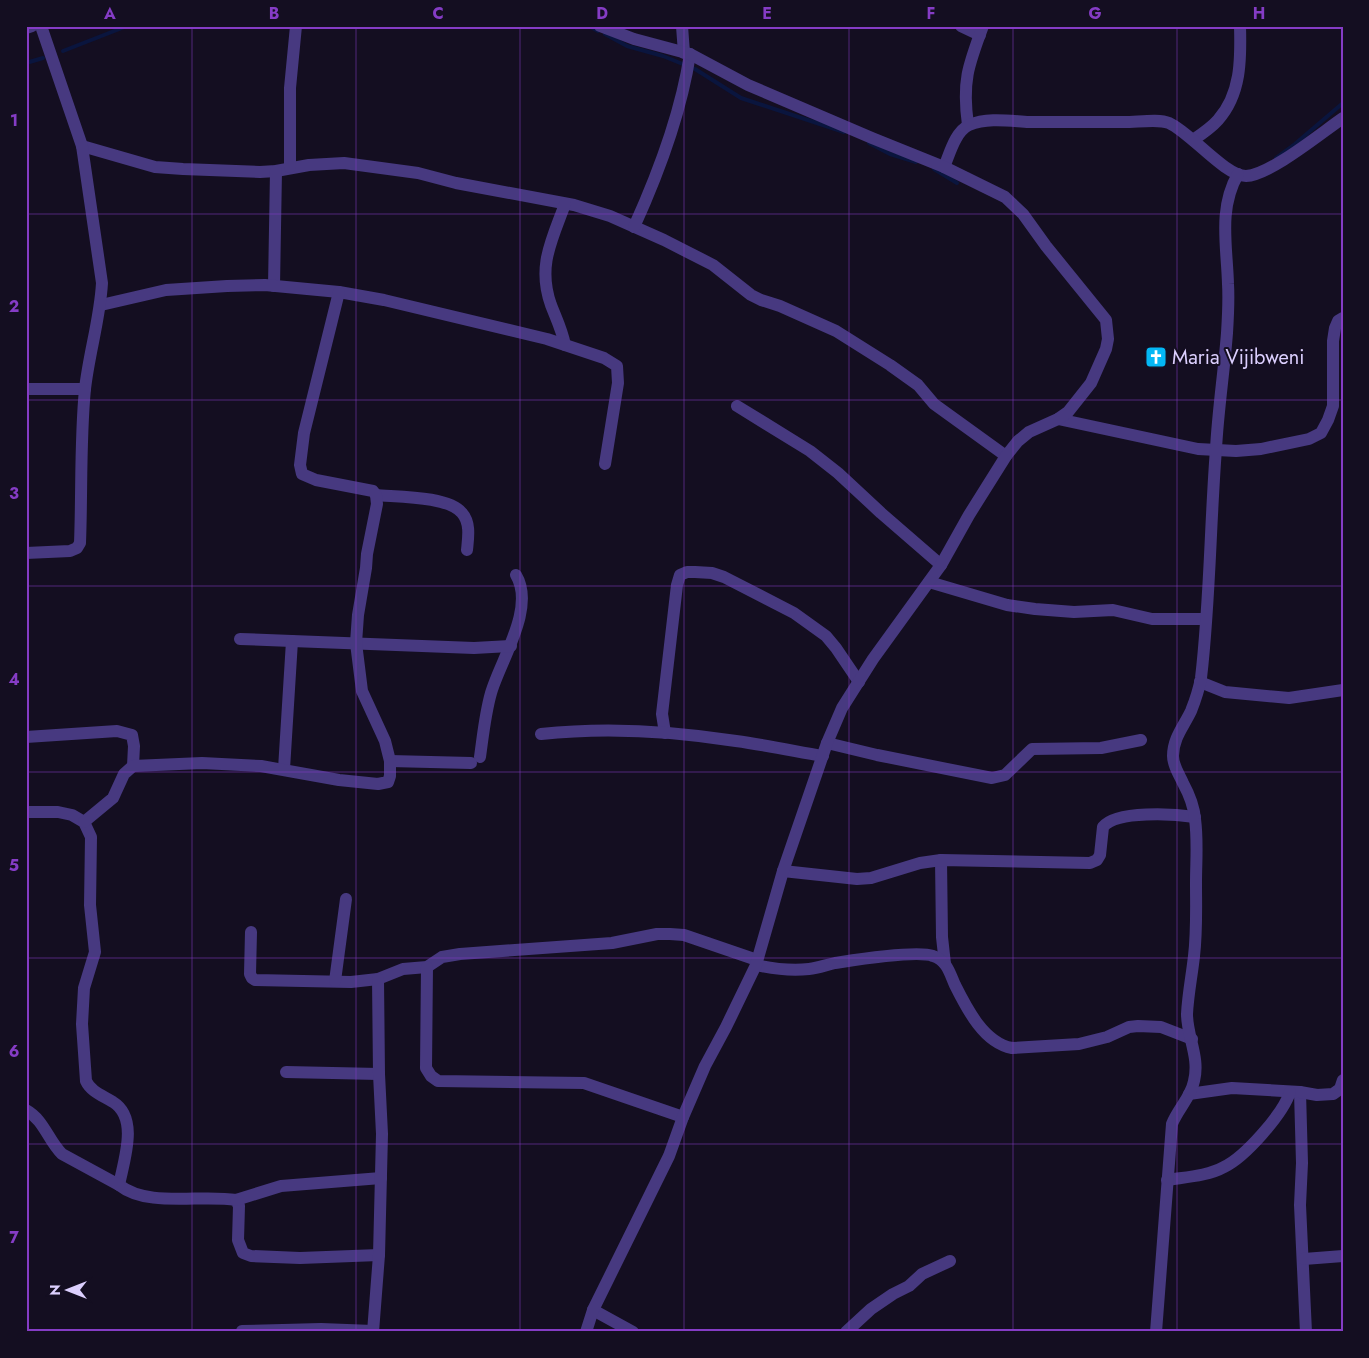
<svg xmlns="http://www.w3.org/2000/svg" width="1369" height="1358" viewBox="0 0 1369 1358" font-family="Jost,sans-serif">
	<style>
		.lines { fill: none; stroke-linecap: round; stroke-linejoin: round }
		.stream { stroke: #0a153e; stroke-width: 4 }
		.minor { stroke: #473980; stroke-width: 12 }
		.grid { fill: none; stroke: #853cc5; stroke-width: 1; stroke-opacity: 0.55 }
		.labels { text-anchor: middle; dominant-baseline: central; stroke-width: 4; stroke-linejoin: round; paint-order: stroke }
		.poi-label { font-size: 20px; fill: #dccffe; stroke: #140e21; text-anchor: start }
		.neatline { fill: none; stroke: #853cc5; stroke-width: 2 }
		.grid-label { font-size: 16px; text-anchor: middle; font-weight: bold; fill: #853cc5 }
	</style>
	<rect width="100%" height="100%" fill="#140e21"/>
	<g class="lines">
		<g class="stream">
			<path d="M589,26L598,31"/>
			<path d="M605,34L627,46L663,56L695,69L741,98L844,132"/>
			<path d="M63,51L127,26"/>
			<path d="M26,63L43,58"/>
			<path d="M869,143L890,154L916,162"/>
			<path d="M1276,158L1295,144L1343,103"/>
			<path d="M934,169L957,183"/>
		</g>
		<g class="minor">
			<path d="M682,26L684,53"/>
			<path d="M961,26L980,35"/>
			<path d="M26,28L32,26"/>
			<path d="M968,125C962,82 968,66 983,26"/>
			<path d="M1193,140C1202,134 1211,128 1218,120C1241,94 1241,60 1240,26"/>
			<path d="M82,146L155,167L183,169L260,172L276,171L309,165L344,163L418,173L456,183L574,205L610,216L664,240L713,265L751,295L761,300L780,306L836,331L890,365L918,385L934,404L1006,456"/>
			<path d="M290,167V88L296,26"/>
			<path d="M944,167C950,153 955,132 969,125C988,117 1010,121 1029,122C1059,122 1090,122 1120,122C1133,123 1158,118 1169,123C1191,133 1225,176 1246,176C1270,175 1321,133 1343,118"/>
			<path d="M565,204C552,240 537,266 551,305C556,318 562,330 565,345"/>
			<path d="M634,227C659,172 681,114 690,54"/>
			<path d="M274,286L276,171"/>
			<path d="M101,305L166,290L227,286L265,285L339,292L384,300L547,339L604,358L617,366L618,383L605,464"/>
			<path d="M26,389H85"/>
			<path d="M737,406L810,451L838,473L881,513L941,565"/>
			<path d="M1058,419L1198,449L1236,451L1261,449L1309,439L1321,433L1328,420L1333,406V341L1335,328L1338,321L1343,318"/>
			<path d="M376,495C398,497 448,496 462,513C471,523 468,539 467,550"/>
			<path d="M26,553L70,551L77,548L80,543C82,492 80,440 85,389C89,353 100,319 102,283L82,146L41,26"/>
			<path d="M929,582L1007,605L1035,609L1074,612L1113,610L1152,619H1205"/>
			<path d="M240,639L292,641"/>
			<path d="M1200,682L1225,692L1289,698L1343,690"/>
			<path d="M665,733L662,714L677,585L680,575L687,572H695L712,573L724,577L794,613L826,636L836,648L859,682"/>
			<path d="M541,734C605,727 672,731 736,741C765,745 794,751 823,756"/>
			<path d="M26,737L117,731L132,735L134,746L133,766"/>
			<path d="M827,743L877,755L992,778L1005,775L1032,749L1101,748L1141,740"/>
			<path d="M480,757C483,736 485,714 491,693C500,661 536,608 516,575"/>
			<path d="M390,761L471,763"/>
			<path d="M284,769L292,641L474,648L511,646"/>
			<path d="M26,812H58L72,815L84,822L91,837L90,905L95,952L84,988L82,1024L86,1081C91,1092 104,1096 113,1102C139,1118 124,1160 119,1185C148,1208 201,1194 236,1200L239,1206L238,1240L243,1253L251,1256L300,1258L379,1255"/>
			<path d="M84,822L113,798L124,774L133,766L202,763L261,766L339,780L378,784L388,782L390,776V761L385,741L362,691L356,643L358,615L366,568L367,554L377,504L376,495L373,491L316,480L302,474L300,465L304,433L339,292"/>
			<path d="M941,860L942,937L945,964"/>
			<path d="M783,871L857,879L871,878L920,863L941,860L1090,863L1097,860L1100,855L1103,827C1116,810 1175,814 1195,817"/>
			<path d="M251,932L250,974L252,978L255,980L351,982L378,979L403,969L427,967L442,957L460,954L612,943L657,934H670L684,935L757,960"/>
			<path d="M756,965C774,969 790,971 809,969C818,968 826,965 835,963C855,960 916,950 933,956C947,960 950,974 955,985C967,1009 984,1043 1012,1048L1079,1044L1107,1037L1129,1027L1138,1026L1161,1027L1192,1039"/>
			<path d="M427,967L426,1068L431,1076L438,1081L584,1083L683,1117"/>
			<path d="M335,981L346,899"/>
			<path d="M286,1072L379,1074"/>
			<path d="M1300,1092L1302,1163L1300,1205L1306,1332"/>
			<path d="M1189,1094L1232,1088L1300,1092L1317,1095L1333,1094L1340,1089L1343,1080"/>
			<path d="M26,1110C44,1120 48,1140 62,1154L119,1185"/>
			<path d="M1167,1180C1186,1177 1208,1176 1224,1167C1245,1157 1283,1114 1290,1092"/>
			<path d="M236,1200L281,1186L381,1178"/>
			<path d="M1304,1259L1343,1256"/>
			<path d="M593,1310L633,1332"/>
			<path d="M242,1331L321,1329L373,1331"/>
			<path d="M373,1332L379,1255L382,1134L379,1074L378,979"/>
			<path d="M586,1332L593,1310L669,1156L683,1117L705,1066L726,1027L756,965L783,871L827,743L842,708L873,659L941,565L969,515L1006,456L1018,441L1029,432L1058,419L1068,412L1091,383L1106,349L1108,339L1106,320L1046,246L1023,214L1005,197L944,167L872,138L748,85L690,54L634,39L600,26"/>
			<path d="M846,1332L871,1309L893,1294L909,1286L922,1274L950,1261"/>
			<path d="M1156,1332L1172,1124C1178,1109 1191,1097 1194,1081C1200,1057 1187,1037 1187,1014C1188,994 1192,975 1194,956C1197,931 1196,907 1196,883C1196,861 1198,841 1195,819C1194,806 1189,794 1183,783C1179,774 1173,766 1173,756C1173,738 1184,726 1191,711C1195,701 1199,689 1201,678C1210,602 1210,526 1216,449C1218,410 1224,372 1227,333C1228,317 1229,300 1228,284C1227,246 1218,209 1238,174"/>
		</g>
	</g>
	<path class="grid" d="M192,26V1332M356,26V1332M520,26V1332M684,26V1332M849,26V1332M1013,26V1332M1177,26V1332M26,214H1343M26,400H1343M26,586H1343M26,772H1343M26,958H1343M26,1144H1343"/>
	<defs>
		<g id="church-square" transform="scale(1.125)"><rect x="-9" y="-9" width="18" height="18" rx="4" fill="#04b7f5" stroke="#140e21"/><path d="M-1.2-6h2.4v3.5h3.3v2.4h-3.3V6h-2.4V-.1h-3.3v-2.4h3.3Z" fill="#fff"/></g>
	</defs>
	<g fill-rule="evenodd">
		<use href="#church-square" x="1156" y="357"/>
	</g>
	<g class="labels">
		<g class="poi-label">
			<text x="1172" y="357">Maria Vijibweni</text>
		</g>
	</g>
	<rect width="1369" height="1358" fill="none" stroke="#140e21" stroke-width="55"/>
	<g transform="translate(68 1290) rotate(270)" stroke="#140e21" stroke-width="4" paint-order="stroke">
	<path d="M0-4L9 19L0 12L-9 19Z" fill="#dccffe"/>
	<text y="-8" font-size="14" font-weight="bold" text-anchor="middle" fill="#dccffe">N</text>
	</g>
	<rect x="28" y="28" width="1314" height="1302" class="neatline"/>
	<g class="grid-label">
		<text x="110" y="19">A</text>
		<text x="274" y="19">B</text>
		<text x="438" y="19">C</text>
		<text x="602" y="19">D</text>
		<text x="767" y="19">E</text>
		<text x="931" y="19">F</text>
		<text x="1095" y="19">G</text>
		<text x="1259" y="19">H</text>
		<text x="14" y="126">1</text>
		<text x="14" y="312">2</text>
		<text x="14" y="499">3</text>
		<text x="14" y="685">4</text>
		<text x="14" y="871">5</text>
		<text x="14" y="1057">6</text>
		<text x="14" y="1243">7</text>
	</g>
</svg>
